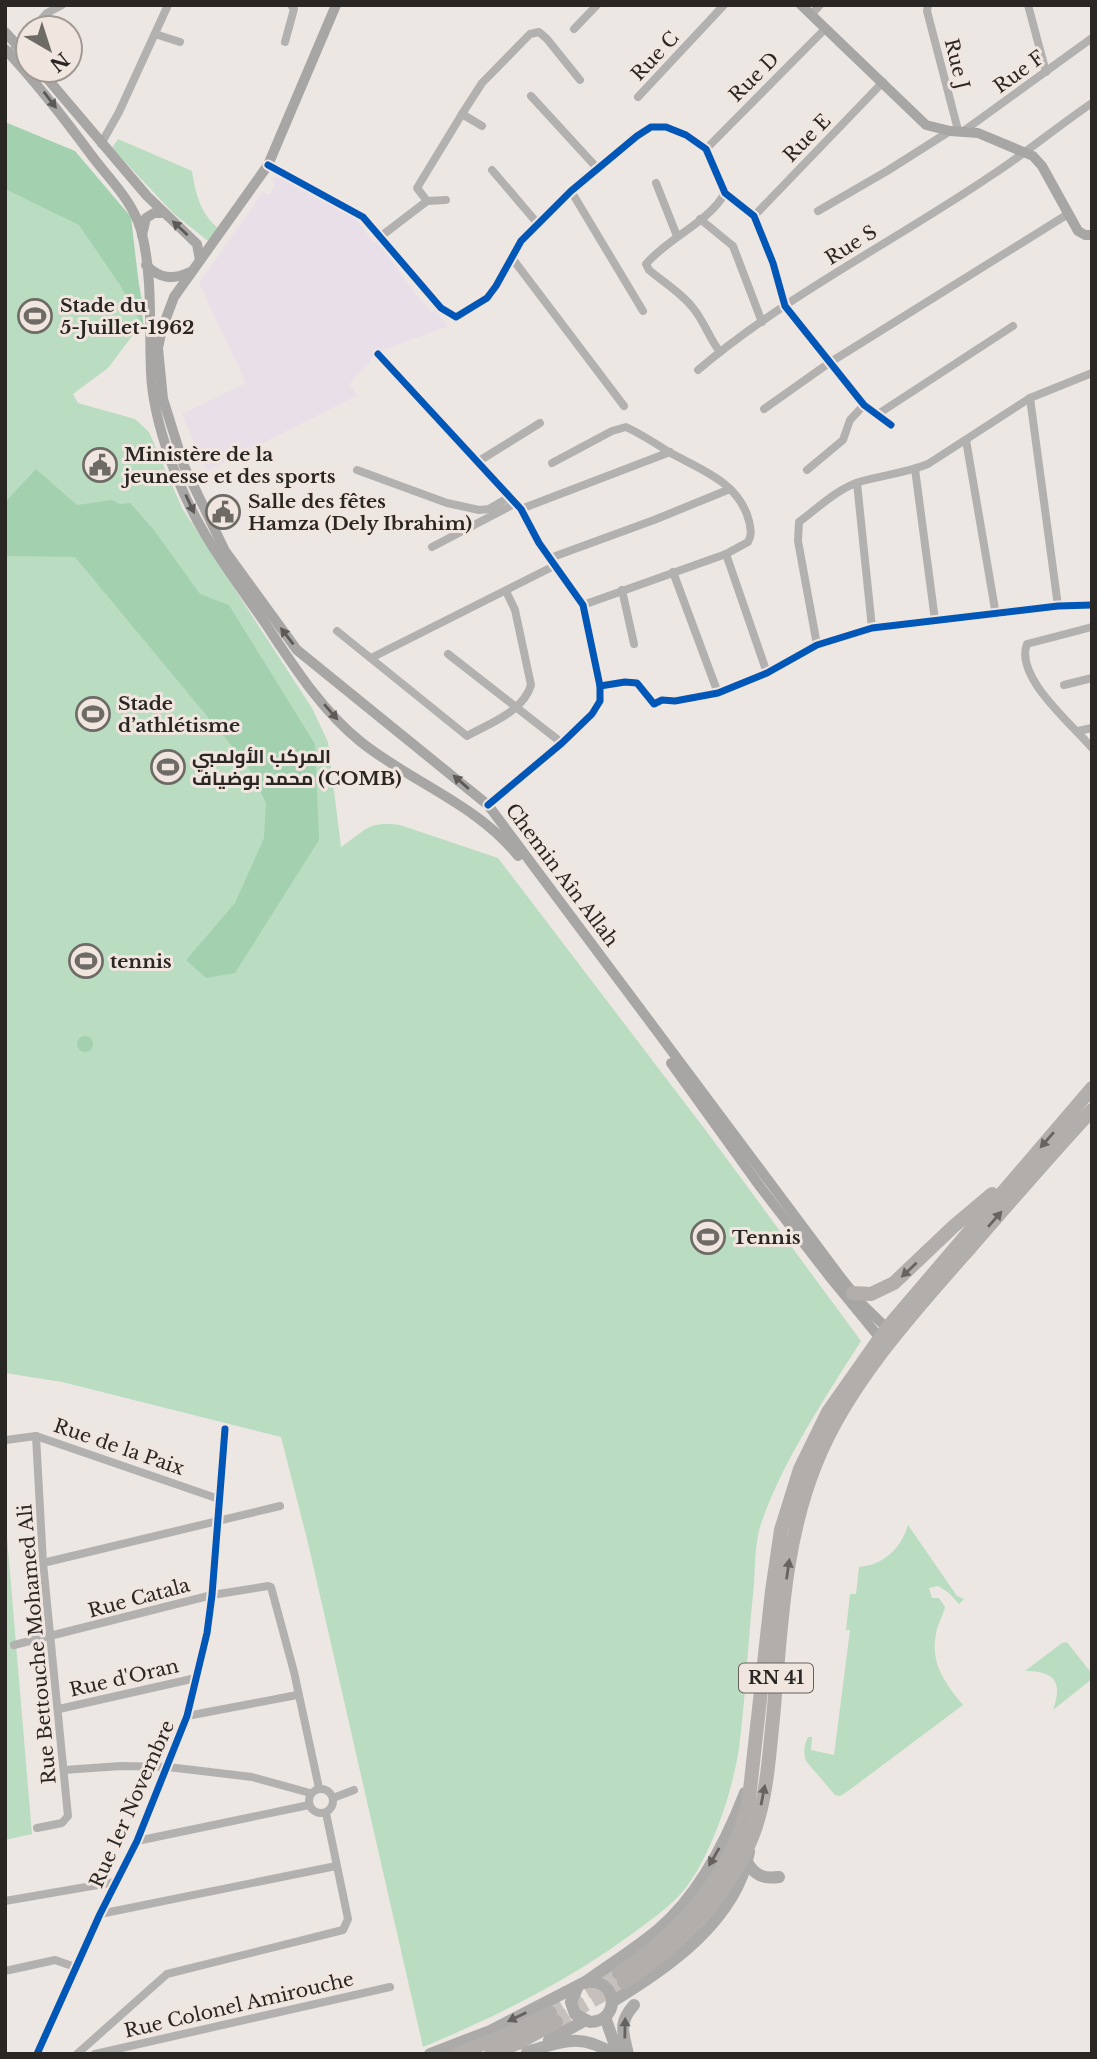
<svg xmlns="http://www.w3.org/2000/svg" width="1097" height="2059" viewBox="0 0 1097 2059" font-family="'Libre Baskerville',Cairo,serif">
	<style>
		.commercial { fill: #e9dfe9 }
		.green { fill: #baddc1 }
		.forest { fill: #a3d1af }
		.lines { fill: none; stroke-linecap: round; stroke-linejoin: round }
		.highway-tunnel { stroke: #c6c0bd; stroke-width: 14; stroke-dasharray: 14 7; stroke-linecap: butt }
		.street { stroke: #b3b1af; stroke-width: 8 }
		.secondary { stroke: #a8a6a5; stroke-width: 10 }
		.primary { stroke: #acaaa8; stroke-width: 12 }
		.highway { stroke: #b2aeac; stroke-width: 14 }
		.cycleway-casing { stroke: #f1e6df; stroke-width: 11 }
		.cycleway { stroke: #0057b8; stroke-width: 7 }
		.oneway { fill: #5c5957 }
		.oneway2 { fill: #676361 }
		.oneway3 { fill: #64615f }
		.labels { text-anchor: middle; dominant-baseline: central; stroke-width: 6; stroke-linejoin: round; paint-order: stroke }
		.shield { fill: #f1e6df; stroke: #65605b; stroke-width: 2 }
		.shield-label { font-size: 18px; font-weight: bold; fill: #292623 }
		.street-label { font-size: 19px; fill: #292623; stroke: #f1e6df }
		.poi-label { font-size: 19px; font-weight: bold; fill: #292623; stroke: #f1e6df; text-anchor: start }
	</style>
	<rect width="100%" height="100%" fill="#ede7e3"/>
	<path class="commercial" d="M278,177L355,218L374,243L377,241L417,296L432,312L435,309L448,326L378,352L349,385L358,395L207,471L182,414L246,383L199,283L263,192L270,195L275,183L271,178Z"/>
	<g class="green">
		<path d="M5,132L129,235L143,303L136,331L108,368L73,394L78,403L135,419L149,432L182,508L312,708L328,742L341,847C367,830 366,821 400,825L498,858L707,1132L861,1341C825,1398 781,1463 760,1527C755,1545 755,1566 754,1585C748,1639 746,1694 739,1748C733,1790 711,1857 684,1890C671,1906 652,1919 636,1931C570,1980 498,2016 423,2047L308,1543L281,1437L62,1382L5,1373Z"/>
		<path d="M118,139L192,171C196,195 200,213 219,229L208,241L173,213L112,148Z"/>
		<path d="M5,1513L32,1834L5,1840Z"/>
		<path d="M908,1525L957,1596L964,1599L959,1604L949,1593L938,1586L929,1588L932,1598H939L945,1607C943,1616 937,1625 936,1634C930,1663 945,1683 963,1705L848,1791L840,1796L835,1795L806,1761C803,1753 804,1745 808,1737H812L811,1750L834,1755L850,1630H846L850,1594H856L859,1567C883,1565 901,1549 908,1525Z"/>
		<path d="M1067,1642L1092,1674V1679L1053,1710C1063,1682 1055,1671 1025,1671L1062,1643Z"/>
	</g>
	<g class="forest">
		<path d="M5,122L75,151L131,217L144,329L120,285L79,225L5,189Z"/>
		<path d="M36,469L77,505L112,500L120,504L130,503L154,530L200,594L229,605L315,744L319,840L235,973L206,978L186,960L235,903L264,838L266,803L246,763L75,557L5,556V502Z"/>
		<circle cx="85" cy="1044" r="8"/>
	</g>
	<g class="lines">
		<g class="highway-tunnel">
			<path d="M550,2013L619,1973"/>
			<path d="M556,2022L624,1982"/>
		</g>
		<g class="street">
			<path d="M928,5L927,11L958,130"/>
			<path d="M1028,5L1046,72"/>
			<path d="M811,15L820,5"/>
			<path d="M33,28L47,13L62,5"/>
			<path d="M574,29L597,5"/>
			<path d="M155,34L180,42"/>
			<path d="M285,42L294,9L291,5"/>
			<path d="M14,49L28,34"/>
			<path d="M531,96L598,169"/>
			<path d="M638,97L724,5"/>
			<path d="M462,114L482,83L530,34L539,32L547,39L580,80"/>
			<path d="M965,130L1092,38"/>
			<path d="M101,144L119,112L168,5"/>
			<path d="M706,149L826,28"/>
			<path d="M268,165L363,217L441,308L456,317L487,298L496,286L521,241L571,191L637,136L651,127H666L686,135L706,149L725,193L754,216L773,263L785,306L864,405L891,425"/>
			<path d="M492,170L538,224"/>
			<path d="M656,183L677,236"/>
			<path d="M571,191L643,311"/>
			<path d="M427,201L417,188L462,114L482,126"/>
			<path d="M818,211L887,171L950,131"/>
			<path d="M754,216L883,82"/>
			<path d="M700,219L733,246L762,322"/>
			<path d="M380,237L427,201L446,200"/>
			<path d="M512,258L624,406"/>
			<path d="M720,352C709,338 704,321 693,308C682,293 663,282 649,270L646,264C669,237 708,223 725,193"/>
			<path d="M378,354L521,509L539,543L583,605L600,686V701L592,714L562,743L488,805"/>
			<path d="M698,370C788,294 895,241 992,175C1026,153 1058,126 1092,103"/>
			<path d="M1030,398L1058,606"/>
			<path d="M764,409L829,363L1068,214"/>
			<path d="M878,414L1013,326"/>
			<path d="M966,440L996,615"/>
			<path d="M479,461L540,423"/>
			<path d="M552,463L612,431L626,427C641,434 655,443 669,452C701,470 739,482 749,521C751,530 752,535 748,542L726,554L583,605"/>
			<path d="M915,469L935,620"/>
			<path d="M357,470L447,503L479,510L489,509L511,496"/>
			<path d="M807,470L843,440L850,420L864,405"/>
			<path d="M857,483L872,628"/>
			<path d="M521,509L670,452"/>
			<path d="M432,547L516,503"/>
			<path d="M726,554L767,673"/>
			<path d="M550,558L654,520L730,489"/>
			<path d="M673,572L718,693"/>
			<path d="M622,590L634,644"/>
			<path d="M1092,627L1027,644C1014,677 1073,725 1092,748"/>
			<path d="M337,631L467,736C490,723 523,712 531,685L515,610L506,591"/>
			<path d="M817,645L798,541L799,522C818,508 837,489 859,482C882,475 906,473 928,464L1030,398L1092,373"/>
			<path d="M448,654L562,743"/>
			<path d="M371,658L554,566"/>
			<path d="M1064,685L1092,678"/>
			<path d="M600,686L625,682L637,683L654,704L662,700L675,701L718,693L767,673L817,645L872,628L1058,606L1092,605"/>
			<path d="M1078,731L1092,728"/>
			<path d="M36,1436L43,1563L68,1816L62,1823L37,1828"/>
			<path d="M6,1440L36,1436L219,1499"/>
			<path d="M43,1563L280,1506"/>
			<path d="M14,1645L212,1595L268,1586L271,1587L294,1672L319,1788"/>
			<path d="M59,1709L196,1678"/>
			<path d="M187,1716L297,1695"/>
			<path d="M64,1770L121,1766L168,1767L252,1777L310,1793"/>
			<circle cx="321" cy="1801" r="12"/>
			<path d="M333,1798L354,1790"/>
			<path d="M137,1841L309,1805"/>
			<path d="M5,1901L115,1882"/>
			<path d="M100,1914L336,1866"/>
			<path d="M5,1971L55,1960L75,1967"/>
			<path d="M37,2054L100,1914L137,1841L187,1716L207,1633L212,1595L225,1429"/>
			<path d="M77,2054L167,1974L343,1930L348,1919L326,1813"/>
			<path d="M95,2054L390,1987"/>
		</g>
		<g class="secondary">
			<path d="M336,5L268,165L174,297L162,329L158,348L163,399L184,466L225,551L297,650L488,805L842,1279L863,1305L892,1333"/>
			<path d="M801,5L926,125L950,131L978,133L1033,156L1042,166L1078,231L1085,235H1092"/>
			<path d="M5,32L28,57"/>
			<path d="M5,49C37,83 64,118 92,156C110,180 132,200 141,230C153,275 149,325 151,372C153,423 179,491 206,536C224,566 245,594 265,623C293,665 321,710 361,742C411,782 478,805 518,856"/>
			<path d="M40,70L147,196L197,244L200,260"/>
			<path d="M142,235L146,218L154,213H164"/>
			<path d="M146,265C160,279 173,280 190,272"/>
			<path d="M671,1063L761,1188L829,1276L884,1343"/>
		</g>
		<g class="primary">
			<path d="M747,1862C755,1876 764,1879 779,1877"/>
			<path d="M584,1983C609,1965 635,1949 659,1929C699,1895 726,1842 745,1793"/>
			<path d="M612,2002C668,1967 736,1922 749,1852"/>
			<path d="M605,2017L618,2054"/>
			<path d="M549,2040L584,2021"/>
			<path d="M527,2052C562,2042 580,2032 613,2054"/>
			<path d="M430,2054L490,2031L583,1983C617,1974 623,2021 590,2022L575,2014L571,2002L578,1986"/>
			<path d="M628,2054C623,2032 618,2023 634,2005"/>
		</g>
		<g class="highway">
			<path d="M853,1293L871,1294L894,1283L954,1226L992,1194"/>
			<path d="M619,1973C680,1933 734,1873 749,1799L772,1591L781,1530L800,1469L828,1412L887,1328L1092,1088"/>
			<path d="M624,1982C680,1945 730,1896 754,1832C767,1796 769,1756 773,1718C781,1632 783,1544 816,1463C847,1385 914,1311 969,1249C1010,1202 1050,1155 1092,1110"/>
			<path d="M457,2054L516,2031L550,2013"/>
			<path d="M491,2054L520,2042L556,2022"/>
		</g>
		<g class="cycleway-casing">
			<g id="cycleway">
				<path d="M268,165L363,217L441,308L456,317L487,298L496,286L521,241L571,191L637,136L651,127H666L686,135L706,149L725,193L754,216L773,263L785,306L864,405L891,425"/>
				<path d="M378,354L521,509L539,543L583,605L600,686V701L592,714L562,743L488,805"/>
				<path d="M600,686L625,682L637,683L654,704L662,700L675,701L718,693L767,673L817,645L872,628L1058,606L1092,605"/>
				<path d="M37,2054L100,1914L137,1841L187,1716L207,1633L212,1595L225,1429"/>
			</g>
		</g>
		<use href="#cycleway" class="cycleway"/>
	</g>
	<defs><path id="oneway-solid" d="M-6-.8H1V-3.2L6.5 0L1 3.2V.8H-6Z" transform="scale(1.75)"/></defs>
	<g class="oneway">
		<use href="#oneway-solid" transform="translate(50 100) rotate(53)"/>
		<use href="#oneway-solid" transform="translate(180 228) rotate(-137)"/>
		<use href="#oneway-solid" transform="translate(190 504) rotate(65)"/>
		<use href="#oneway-solid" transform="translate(287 636) rotate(-128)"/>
		<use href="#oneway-solid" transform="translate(331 712) rotate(49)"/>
		<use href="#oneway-solid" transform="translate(461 782) rotate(-139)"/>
	</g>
	<g class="oneway2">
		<use href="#oneway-solid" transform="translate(1047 1140) rotate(131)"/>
		<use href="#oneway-solid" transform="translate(995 1219) rotate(-49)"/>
		<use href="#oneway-solid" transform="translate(909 1270) rotate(137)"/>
		<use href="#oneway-solid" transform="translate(788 1569) rotate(-82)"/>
		<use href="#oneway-solid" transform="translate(763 1795) rotate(-79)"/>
	</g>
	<g class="oneway3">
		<use href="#oneway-solid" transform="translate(714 1857) rotate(120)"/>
		<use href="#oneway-solid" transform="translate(517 2017) rotate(154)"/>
		<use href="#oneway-solid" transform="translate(625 2028) rotate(-89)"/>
	</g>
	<defs>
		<g id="stadium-ring" transform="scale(1.75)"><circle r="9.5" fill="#f1e6df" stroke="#6e6a66" stroke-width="1.5"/><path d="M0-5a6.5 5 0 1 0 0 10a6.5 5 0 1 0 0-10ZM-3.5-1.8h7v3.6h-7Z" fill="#6e6a66"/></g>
		<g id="civic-ring" transform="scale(1.75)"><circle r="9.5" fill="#f1e6df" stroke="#6e6a66" stroke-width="1.5"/><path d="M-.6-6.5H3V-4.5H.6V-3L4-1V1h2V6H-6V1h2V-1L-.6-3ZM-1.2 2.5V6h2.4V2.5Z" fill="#6e6a66"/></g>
	</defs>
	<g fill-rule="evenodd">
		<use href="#stadium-ring" x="35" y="316"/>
		<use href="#civic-ring" x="100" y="465"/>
		<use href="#civic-ring" x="223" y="512"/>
		<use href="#stadium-ring" x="93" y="714"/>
		<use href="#stadium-ring" x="168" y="767"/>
		<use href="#stadium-ring" x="86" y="961"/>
		<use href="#stadium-ring" x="708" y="1237"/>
	</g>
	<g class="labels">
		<rect class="shield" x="739" y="1663.5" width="74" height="29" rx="5"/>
		<g class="shield-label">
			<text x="776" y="1678">RN 41</text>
		</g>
		<g class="street-label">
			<text transform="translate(655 56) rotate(-47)">Rue C</text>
			<text transform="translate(957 64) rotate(76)">Rue J</text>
			<text transform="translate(1019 72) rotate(-36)">Rue F</text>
			<text transform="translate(754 77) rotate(-45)">Rue D</text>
			<text transform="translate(807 138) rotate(-46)">Rue E</text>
			<text transform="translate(851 245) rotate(-32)">Rue S</text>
			<text transform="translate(562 875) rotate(53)">Chemin Aîn Allah</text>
			<text transform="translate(119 1447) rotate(19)">Rue de la Paix</text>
			<text transform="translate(139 1598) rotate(-15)">Rue Catala</text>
			<text transform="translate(37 1644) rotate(-95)">Rue Bettouche Mohamed Ali</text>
			<text transform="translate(124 1678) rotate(-13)">Rue d'Oran</text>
			<text transform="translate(132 1804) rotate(-66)">Rue 1er Novembre</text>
			<text transform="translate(239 2005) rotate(-13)">Rue Colonel Amirouche</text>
		</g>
		<g class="poi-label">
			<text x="60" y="305">Stade du<tspan x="60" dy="22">5-Juillet-1962</tspan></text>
			<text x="124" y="454">Ministère de la<tspan x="124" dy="22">jeunesse et des sports</tspan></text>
			<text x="248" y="501">Salle des fêtes<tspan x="248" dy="22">Hamza (Dely Ibrahim)</tspan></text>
			<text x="118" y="703">Stade<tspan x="118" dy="22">d’athlétisme</tspan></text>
			<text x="192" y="756">المركب الأولمبي<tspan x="192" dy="22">محمد بوضياف (COMB)</tspan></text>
			<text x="110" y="961">tennis</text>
			<text x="732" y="1237">Tennis</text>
		</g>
	</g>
	<rect width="1097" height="2059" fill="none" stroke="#292623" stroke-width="14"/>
	<g transform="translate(49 49) rotate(141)"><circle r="33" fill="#f1e6df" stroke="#a19994" stroke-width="2"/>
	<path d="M0-5L12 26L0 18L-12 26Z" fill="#6e6a66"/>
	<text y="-10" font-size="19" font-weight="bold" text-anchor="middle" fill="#292623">N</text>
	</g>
</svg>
